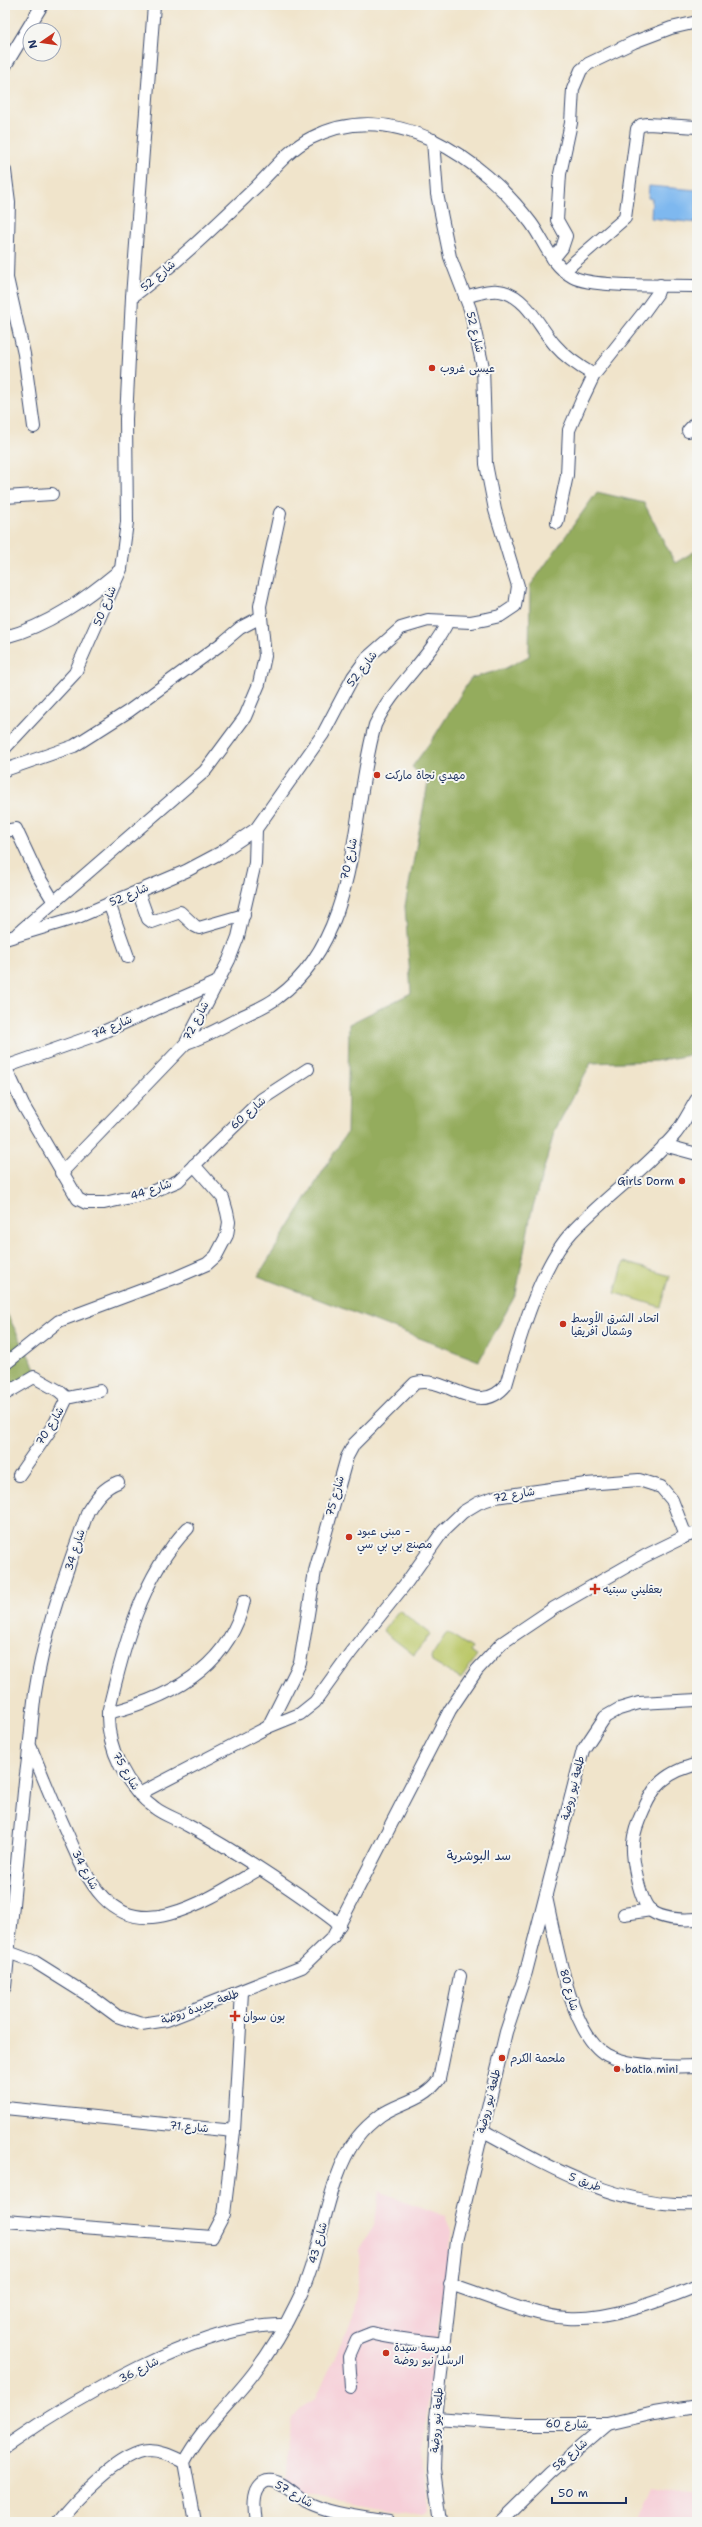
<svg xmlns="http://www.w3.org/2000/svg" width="702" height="2527" viewBox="0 0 702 2527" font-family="'Shantell Sans','Playpen Sans Arabic',sans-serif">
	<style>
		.built { fill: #f6cfd8 }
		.green { fill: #bbc869; stroke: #6b7c64 }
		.forest { fill: #94ac5d; stroke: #586e5e }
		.water { fill: #7eb8ef; stroke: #4c74a6 }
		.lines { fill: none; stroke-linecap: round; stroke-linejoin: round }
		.minor-casing { stroke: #3b4a6e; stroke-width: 14 }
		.minor { stroke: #fff; stroke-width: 12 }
		.poi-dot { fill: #c8321e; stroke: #f6f6f2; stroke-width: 1.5 }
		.labels { text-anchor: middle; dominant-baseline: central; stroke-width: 4; stroke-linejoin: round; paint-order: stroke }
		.street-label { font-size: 11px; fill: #1b2f5e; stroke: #f6f6f2 }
		.poi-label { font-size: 11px; fill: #1b2f5e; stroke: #f6f6f2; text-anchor: start }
		.quarter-label { font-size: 13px; fill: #1b2f5e; stroke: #f6f6f2 }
	</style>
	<rect width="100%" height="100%" fill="#f6f6f2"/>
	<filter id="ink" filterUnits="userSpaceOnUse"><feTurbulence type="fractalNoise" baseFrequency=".025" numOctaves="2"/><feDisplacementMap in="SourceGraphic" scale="8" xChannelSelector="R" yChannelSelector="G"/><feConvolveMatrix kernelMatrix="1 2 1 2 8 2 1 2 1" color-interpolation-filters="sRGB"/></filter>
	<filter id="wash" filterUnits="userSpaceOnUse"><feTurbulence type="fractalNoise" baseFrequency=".012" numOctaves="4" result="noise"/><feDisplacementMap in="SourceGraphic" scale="16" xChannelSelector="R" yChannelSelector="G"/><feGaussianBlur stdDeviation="0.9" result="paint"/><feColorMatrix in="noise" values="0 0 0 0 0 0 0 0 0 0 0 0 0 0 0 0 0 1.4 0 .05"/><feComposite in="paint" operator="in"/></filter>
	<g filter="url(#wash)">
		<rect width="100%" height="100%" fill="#f0e4cb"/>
		<g class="built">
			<path d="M379,2191L445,2216L452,2233L427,2403L425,2443L428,2512L422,2515L299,2492L282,2477L292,2418L300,2409L316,2399L353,2317L360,2270L359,2249L375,2223Z"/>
			<path d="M650,2488L697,2496V2522H633Z"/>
		</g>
		<g class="green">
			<path d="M624,1262L670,1276L661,1307L615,1293Z"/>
			<path d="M399,1610L430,1634L414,1655L383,1631Z"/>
			<path d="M447,1632L472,1648L470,1652L477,1656L461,1679L432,1662L431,1657Z"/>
		</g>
		<g class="forest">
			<path d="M597,492L644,503L675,563L697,550V1046L690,1055L656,1061L591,1063L555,1130L531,1214L516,1294L479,1361L258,1276L347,1132L349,1024L411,993L405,906L428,783L412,767L434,737L471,678L504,669L529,656L530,586Z"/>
			<path d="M5,1310L36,1370L5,1393Z"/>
		</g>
		<path class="water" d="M649,186L697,190V223L651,218L652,199L648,198Z"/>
	</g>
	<g filter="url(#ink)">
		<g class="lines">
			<g class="minor-casing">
				<g id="minor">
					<path d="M5,66L42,5"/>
					<path d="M5,171L9,202L7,278L24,354L34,427"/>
					<path d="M553,259L562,248L566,236L557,220L560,174L571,123L573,89L581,70L588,64L634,42L671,28L697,22"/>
					<path d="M564,271L625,218L637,129L641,125L648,124L697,127"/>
					<path d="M132,297C176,264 216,225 256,187C273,170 289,149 311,138C393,96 482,158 531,223C545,242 551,265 573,277C593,288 670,285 697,286"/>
					<path d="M465,297C476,294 492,288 504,292C527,298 540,328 555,345C566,358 580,367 594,375"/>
					<path d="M688,431L697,421"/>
					<path d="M5,497L52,494"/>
					<path d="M557,523L567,475L569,430L582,400L594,375L644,312L657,294L660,285"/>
					<path d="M261,617L260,606L280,513"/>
					<path d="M5,637C48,626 85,599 119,571"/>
					<path d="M5,748L75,673L121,569L127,522L126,419L132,297L154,5"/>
					<path d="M5,770L74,746L129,711L221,644L240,628L261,617L265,656L259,684L245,717L205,771L18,933"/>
					<path d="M5,831L16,829L37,874L54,902"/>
					<path d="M138,891L148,919L152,922L180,912L195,926L199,928L244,915"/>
					<path d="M109,903L128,957"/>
					<path d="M5,939L78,917L186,871L220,853L256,829L323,734L353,677L367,658L401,628L428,620L471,622L487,619L500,616L515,606L518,586L495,510L486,464L483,367L470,309L450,257L437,194L433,140"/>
					<path d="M186,1043C205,1037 223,1027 241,1017C253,1011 267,1006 278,997C361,936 350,814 375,725C393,686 429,660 448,621"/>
					<path d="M5,1066L23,1105L78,1199L86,1203H104L149,1193L178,1181L262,1099L308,1069"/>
					<path d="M5,1067L96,1035L218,982"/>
					<path d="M664,1145L697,1154"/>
					<path d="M61,1173L186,1043L229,960L238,937L255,863L256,829"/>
					<path d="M5,1364L59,1321L177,1277L207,1264L216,1256L227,1235L229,1222L227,1212L223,1198L194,1165"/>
					<path d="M5,1394L34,1377L59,1391L67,1398L55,1423L19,1475"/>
					<path d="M67,1398L100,1391"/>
					<path d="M188,1528C141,1576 123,1649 108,1713C107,1748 126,1787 155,1808C164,1815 177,1819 187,1825C204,1834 221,1844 237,1854C272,1876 307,1899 340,1925"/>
					<path d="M108,1713C170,1698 229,1667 244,1601"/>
					<path d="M268,1727L300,1714L315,1702L351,1652L407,1582L443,1531L463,1512L478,1503L495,1497L586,1484L639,1480L661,1487L672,1500L686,1536"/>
					<path d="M31,1748C43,1777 54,1805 67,1833C86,1877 108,1931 169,1914C200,1906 231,1886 259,1869"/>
					<path d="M697,1764C684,1768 672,1772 662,1781C650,1791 634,1827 633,1843C632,1859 639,1899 650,1910C662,1920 683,1920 697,1919"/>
					<path d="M139,1794L268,1727L300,1663L315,1571L347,1457L354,1444L415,1383C449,1375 478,1419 506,1385C519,1340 540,1266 572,1232C605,1197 645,1170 676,1133C684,1123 690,1110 697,1099"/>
					<path d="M546,1897C555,1936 570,2036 607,2055C630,2067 671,2067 697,2066"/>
					<path d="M624,1914L651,1910"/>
					<path d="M8,1952L35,1962L94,1999L117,2016L141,2024L167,2020L302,1967L333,1937L450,1710L477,1670L502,1643L554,1608L645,1556L686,1536L697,1533"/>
					<path d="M5,1987L25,1781C30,1751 31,1722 35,1693C44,1631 67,1570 88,1511C96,1498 103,1488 118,1482"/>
					<path d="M5,2108L234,2131"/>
					<path d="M482,2130C549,2167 618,2208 697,2204"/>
					<path d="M5,2221L212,2237L224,2214L234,2131L242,1992"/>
					<path d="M450,2284C485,2295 532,2316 567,2318C608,2321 660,2301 697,2286"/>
					<path d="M351,2388L349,2357L357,2339L372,2333C395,2340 419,2340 443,2344"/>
					<path d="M436,2418L518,2424H607L654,2413L697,2406"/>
					<path d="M5,2447C72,2400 203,2322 285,2325"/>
					<path d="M58,2522C75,2500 119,2452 149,2451C162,2451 173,2457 184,2462"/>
					<path d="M195,2522L184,2462C202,2428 230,2404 253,2374C270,2352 285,2327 297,2302C322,2255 326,2178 357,2138C363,2130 373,2121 381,2115C400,2102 425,2100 439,2079L460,1976"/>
					<path d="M256,2522C254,2510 251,2486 267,2481C280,2478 296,2496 306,2502C331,2515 362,2517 389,2522"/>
					<path d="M441,2522L434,2470L436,2418L456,2241L506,2032L526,1972L583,1750L605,1717L619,1709L639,1703L697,1700"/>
					<path d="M500,2522L550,2473L607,2424"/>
				</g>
			</g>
			<use href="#minor" class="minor"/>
		</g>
	</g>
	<g class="poi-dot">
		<circle cx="432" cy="368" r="4"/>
		<circle cx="377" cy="775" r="4"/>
		<circle cx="682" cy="1181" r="4"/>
		<circle cx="563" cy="1324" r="4"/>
		<circle cx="349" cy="1537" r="4"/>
		<path d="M593 1583h4v4h4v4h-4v4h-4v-4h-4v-4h4z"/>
		<path d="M233 2010h4v4h4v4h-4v4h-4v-4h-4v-4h4z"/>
		<circle cx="502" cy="2058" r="4"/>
		<circle cx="617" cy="2069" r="4"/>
		<circle cx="386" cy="2353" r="4"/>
	</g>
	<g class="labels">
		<g class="street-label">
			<text transform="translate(158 276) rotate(-40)">شارع 52</text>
			<text transform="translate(475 332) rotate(76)">شارع 52</text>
			<text transform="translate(105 606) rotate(-67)">شارع 50</text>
			<text transform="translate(362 669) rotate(-52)">شارع 52</text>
			<text transform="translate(349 859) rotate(-77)">شارع 70</text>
			<text transform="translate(129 895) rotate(-23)">شارع 52</text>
			<text transform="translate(196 1021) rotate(-62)">شارع 72</text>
			<text transform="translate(112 1027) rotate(-23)">شارع 74</text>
			<text transform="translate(248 1113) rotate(-41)">شارع 60</text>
			<text transform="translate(151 1190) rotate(-18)">شارع 44</text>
			<text transform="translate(50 1426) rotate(-58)">شارع 70</text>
			<text transform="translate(514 1495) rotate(-10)">شارع 72</text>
			<text transform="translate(335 1496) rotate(-74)">شارع 75</text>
			<text transform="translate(75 1550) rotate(-72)">شارع 34</text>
			<text transform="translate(126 1771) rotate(60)">شارع 75</text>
			<text transform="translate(573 1788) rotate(-76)">طلعة نيو روضة</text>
			<text transform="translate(85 1870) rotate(62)">شارع 34</text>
			<text transform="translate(569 1990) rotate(75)">شارع 80</text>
			<text transform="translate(200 2007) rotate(-20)">طلعة جديدة روضة</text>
			<text transform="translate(489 2101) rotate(-76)">طلعة نيو روضة</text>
			<text transform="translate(189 2127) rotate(5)">شارع 71</text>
			<text transform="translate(585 2182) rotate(20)">طريق 5</text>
			<text transform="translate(318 2243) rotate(-74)">شارع 43</text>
			<text transform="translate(139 2370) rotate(-27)">شارع 36</text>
			<text transform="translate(437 2420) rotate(-86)">طلعة نيو روضة</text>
			<text transform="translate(567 2424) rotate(1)">شارع 60</text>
			<text transform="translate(570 2455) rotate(-41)">شارع 58</text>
			<text transform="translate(294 2494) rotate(30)">شارع 57</text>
		</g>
		<g class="poi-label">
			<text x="440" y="368">عيسى غروب</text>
			<text x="385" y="775">مهدي نجاة ماركت</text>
			<text x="674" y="1181" text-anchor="end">Girls Dorm</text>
			<text x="571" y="1318">اتحاد الشرق الأوسط<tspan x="571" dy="13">وشمال أفريقيا</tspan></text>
			<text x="357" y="1531">مبنى عبود -<tspan x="357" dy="13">مصنع بي بي سي</tspan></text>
			<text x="603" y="1589">بعقليني سبتيه</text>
			<text x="243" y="2016">بون سوان</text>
			<text x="510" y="2058">ملحمة الكرم</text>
			<text x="625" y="2069">batia mini</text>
			<text x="394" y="2347">مدرسة سيدة<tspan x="394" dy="13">الرسل نيو روضة</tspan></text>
		</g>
		<g class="quarter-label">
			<text x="479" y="1855">سد البوشرية</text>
		</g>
	</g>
	<rect width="702" height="2527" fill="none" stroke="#f6f6f2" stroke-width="20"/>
	<g transform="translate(42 42) rotate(257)"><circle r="19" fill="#f6f6f2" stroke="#9ea6b7"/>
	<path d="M0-3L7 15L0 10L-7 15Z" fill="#c8321e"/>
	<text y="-6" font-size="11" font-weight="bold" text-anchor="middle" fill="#1b2f5e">N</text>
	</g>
	<path d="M552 2497v6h74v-6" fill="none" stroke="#1b2f5e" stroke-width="2"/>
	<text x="558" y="2497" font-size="12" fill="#1b2f5e" stroke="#f6f6f2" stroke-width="3" paint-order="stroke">50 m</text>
</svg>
